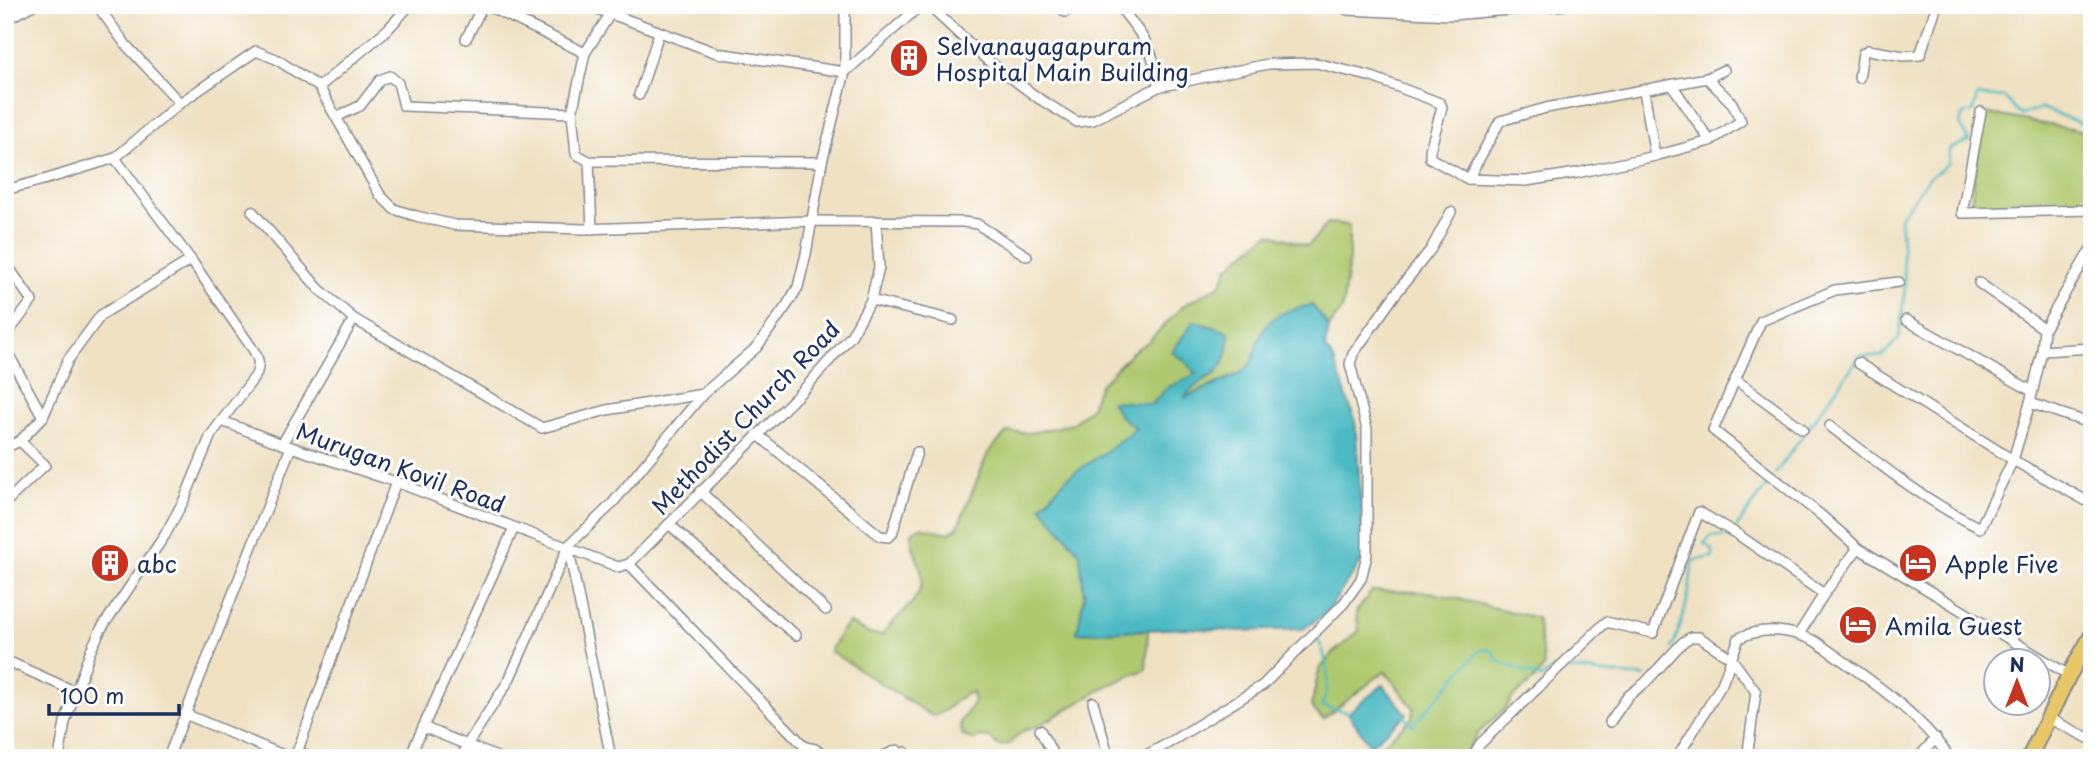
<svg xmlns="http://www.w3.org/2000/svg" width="2097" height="763" viewBox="0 0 2097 763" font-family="'Playpen Sans',sans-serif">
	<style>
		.green { fill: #afc96f; stroke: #657c66; stroke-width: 2 }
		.water { fill: #4bbac3; stroke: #337490; stroke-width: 2 }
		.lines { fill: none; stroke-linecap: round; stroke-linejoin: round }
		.stream { stroke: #4bbac3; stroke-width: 2.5 }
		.street-casing { stroke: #858890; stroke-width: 12 }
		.primary-casing { stroke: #858890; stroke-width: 18 }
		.street { stroke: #fff; stroke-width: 9 }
		.primary { stroke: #e9c769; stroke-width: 14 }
		.labels { text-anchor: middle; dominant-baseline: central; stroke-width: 6; stroke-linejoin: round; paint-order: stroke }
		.poi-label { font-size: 23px; fill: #1b2f5e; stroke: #fff; text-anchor: start }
		.street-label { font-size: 23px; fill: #1b2f5e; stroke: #fff }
	</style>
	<rect width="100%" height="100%" fill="#fff"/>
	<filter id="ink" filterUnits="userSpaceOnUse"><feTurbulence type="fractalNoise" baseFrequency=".0143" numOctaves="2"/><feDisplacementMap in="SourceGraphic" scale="14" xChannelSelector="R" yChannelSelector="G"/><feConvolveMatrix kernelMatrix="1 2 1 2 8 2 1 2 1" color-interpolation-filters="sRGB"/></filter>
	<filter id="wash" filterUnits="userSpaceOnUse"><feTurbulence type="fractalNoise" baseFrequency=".00686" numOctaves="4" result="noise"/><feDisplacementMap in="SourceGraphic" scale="28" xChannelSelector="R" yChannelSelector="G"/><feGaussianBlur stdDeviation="1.57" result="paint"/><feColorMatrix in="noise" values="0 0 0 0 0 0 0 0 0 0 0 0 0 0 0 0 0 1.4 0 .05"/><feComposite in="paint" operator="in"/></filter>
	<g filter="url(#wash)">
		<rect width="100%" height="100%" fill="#efe1c2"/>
		<g class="green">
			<path d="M1985,113L2092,133V204L1970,206Z"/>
			<path d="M1328,223L1349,225V259L1342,310L1329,327L1312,305L1256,348L1255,359L1241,373L1181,399L1197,384L1217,373L1186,362L1196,374L1167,388L1152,404L1119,415L1136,427L1111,448L1055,524L1080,553L1084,596L1078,633L1148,630L1146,669L1109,685L1040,725L1023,731L1009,744L999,746L990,738L981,737L973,740L962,735L960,723L974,702L972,692C954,696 951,712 932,716L830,651L841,631L849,623L869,634L882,635C896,614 928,600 921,570C917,554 911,551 912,532L920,527L949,533L958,527L988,453L1007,432L1030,433L1072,424L1091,407L1099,386L1132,352L1149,341L1183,306L1221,284L1228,267L1269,233L1308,246Z"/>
			<path d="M1372,591L1430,592L1537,618L1544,667L1533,681L1514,696L1505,709L1479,732L1462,758H1371L1370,756L1412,718L1414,709L1385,671L1323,719L1311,707L1319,670L1333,653L1359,631L1356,612Z"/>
		</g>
		<g class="water">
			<path d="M1312,305L1329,327L1325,348L1334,360L1355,421L1363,527V559L1326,613L1303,629L1234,631L1188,628L1077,633L1084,596L1080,553L1041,506L1067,478L1111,448L1136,428L1119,415L1111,401L1152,404L1167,388L1196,374L1186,362L1172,352L1194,321L1229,332C1229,382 1207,368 1184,398C1199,391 1233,380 1244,370C1254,361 1253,360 1256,348C1265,315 1283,311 1312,305Z"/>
			<path d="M1383,685L1407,714L1370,745L1348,713Z"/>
		</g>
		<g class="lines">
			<g class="stream">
				<path d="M1775,474L1860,356H1882L1899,338L1905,288L1900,217L1929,178L1949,163V149L1969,141L1960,124L1963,114L1973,112L1977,96L2004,97L2021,115L2042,108L2089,127H2092"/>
				<path d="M1736,528L1771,480"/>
				<path d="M1316,636C1327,654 1333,687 1321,706L1351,713"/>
				<path d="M1672,648C1684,619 1691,592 1692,561L1713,557V550L1704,543L1712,536L1730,537L1732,534"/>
				<path d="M1561,669L1645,677"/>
				<path d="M1402,715L1413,725L1480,650H1492L1498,661L1541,678L1554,668"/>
			</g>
		</g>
	</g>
	<g filter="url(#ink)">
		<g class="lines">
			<g class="street-casing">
				<g id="street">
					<path d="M97,5L126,45L180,103"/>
					<path d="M486,5L585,53"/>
					<path d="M587,5L717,53L845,72V5"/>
					<path d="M616,5L585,53L572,113L576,154L589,161L822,162"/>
					<path d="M928,5L986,59L1038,98L1077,122L1093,120L1158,87L1268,64L1316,63L1372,77L1440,103L1442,107L1430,150V158L1468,179L1500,121L1546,108L1707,78L1724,70"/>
					<path d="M1118,5C1141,33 1156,50 1158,87"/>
					<path d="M1339,5L1348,10L1452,15L1565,5"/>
					<path d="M1065,12L1077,5"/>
					<path d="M5,20L33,5"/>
					<path d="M466,39L483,5"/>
					<path d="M1859,78L1863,53L1868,50L1904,56L1920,55L1937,5"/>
					<path d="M1672,85L1710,141L1741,121L1732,103L1707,78"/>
					<path d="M319,87L388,29L410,5"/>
					<path d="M1644,91L1655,156L1710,141"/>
					<path d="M639,95L659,33"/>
					<path d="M1981,112L1962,213L2092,210"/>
					<path d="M336,117L360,106L380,80L390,76L398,83L404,106L572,113"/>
					<path d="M589,161L592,229"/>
					<path d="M1468,179L1526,181L1577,173L1655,156"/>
					<path d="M5,190L47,179L115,158L180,103L256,51L276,59L319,87L380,195L394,209L416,216L454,225L583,229L812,221L963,222L977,224L1027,256"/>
					<path d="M252,211L319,289L354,319L542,428L607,410L703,394"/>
					<path d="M5,262L32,301L5,337"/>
					<path d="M1899,282L1835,290L1761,321L1713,430L1822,516L1858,548L2069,675"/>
					<path d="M1979,283L2044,329"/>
					<path d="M871,300L953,320"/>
					<path d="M1906,320L2032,391"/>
					<path d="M5,348L43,417"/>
					<path d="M2042,351L2092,348"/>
					<path d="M1858,363L2013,460L2092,504"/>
					<path d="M1736,380L1803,429"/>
					<path d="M2030,403L2092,424"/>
					<path d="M222,421L282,444L396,482L618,567L629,564L806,387L851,336L871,300L879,267L876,221"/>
					<path d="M1830,426C1878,463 1925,501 1980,528L2013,460L2030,403L2042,351L2044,329L2092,247"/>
					<path d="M757,434L880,536L888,537L892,534L917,452"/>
					<path d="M282,444L354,319"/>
					<path d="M5,448L20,441L43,417L68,360L101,315L191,260"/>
					<path d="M700,491L826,610"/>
					<path d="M5,503L45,465L20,441"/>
					<path d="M669,524L765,610L796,635"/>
					<path d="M629,564L805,747L815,749L828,758"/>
					<path d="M1799,634L1824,594L1858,548"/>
					<path d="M5,660L76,692"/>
					<path d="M1093,702L1109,758"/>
					<path d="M185,714L290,758"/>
					<path d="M2048,718L2092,740"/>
					<path d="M1610,722L1628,696L1645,683L1683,642L1691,637H1699L1731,658L1756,692L1747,758"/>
					<path d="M423,727L499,758"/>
					<path d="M1040,730L1055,758"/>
					<path d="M297,751L313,758"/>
					<path d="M905,752L907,758"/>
					<path d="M59,758L65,722L90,652L101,629L165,535L184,500L211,435L256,375C260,364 259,358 252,348L191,260L115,158"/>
					<path d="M168,758L291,447"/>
					<path d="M295,758L396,482"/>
					<path d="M409,758L514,528"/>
					<path d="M462,758L467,745L509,680L568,547"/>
					<path d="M611,758L568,546L611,505L703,394L757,347L787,305L798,287L806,254L822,162L845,72L921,5"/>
					<path d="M879,758L897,750"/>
					<path d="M1141,758L1167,744L1263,685L1344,603L1361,579L1367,555V429L1350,364L1353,354L1394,296L1431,249L1451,212"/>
					<path d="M1472,758L1480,744L1606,622L1653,633L1699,512L1737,534L1824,594"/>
					<path d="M1677,758L1722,684L1739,638C1763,626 1791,630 1815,641C1863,675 1916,709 1950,758"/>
					<path d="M1918,758L1936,738"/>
				</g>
			</g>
			<g class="primary-casing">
				<path id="primary" d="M2029,758L2069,675L2092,635"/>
			</g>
			<use href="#street" class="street"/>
			<use href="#primary" class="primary"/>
		</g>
	</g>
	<defs>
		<g id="building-disc" transform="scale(2.0125)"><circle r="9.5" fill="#c8321e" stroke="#fff"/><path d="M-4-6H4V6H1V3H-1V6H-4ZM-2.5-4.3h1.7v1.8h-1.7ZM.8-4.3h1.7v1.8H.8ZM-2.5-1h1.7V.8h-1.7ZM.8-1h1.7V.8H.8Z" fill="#fff"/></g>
		<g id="hotel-disc" transform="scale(2.0125)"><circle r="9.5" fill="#c8321e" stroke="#fff"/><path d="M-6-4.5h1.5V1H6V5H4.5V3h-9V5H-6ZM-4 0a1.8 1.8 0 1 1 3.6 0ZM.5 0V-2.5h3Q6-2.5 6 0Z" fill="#fff"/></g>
	</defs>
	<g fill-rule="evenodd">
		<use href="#building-disc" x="909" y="58"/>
		<use href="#building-disc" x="110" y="563"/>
		<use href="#hotel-disc" x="1918" y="563"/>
		<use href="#hotel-disc" x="1858" y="625"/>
	</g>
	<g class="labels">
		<g class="poi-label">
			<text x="936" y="45">Selvanayagapuram<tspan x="936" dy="26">Hospital Main Building</tspan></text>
			<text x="137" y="563">abc</text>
			<text x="1945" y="563">Apple Five</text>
			<text x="1885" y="625">Amila Guest</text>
		</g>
		<g class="street-label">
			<text transform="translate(745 417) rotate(-46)">Methodist Church Road</text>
			<text transform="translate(401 467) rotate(20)">Murugan Kovil Road</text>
		</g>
	</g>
	<rect width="2097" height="763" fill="none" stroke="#fff" stroke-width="28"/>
	<g transform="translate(2017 682)"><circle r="33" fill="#ffffff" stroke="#a4acbf" stroke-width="2"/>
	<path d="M0-5L12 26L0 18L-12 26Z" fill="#c8321e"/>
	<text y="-10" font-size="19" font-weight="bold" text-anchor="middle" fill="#1b2f5e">N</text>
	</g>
	<path d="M49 704v10h130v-10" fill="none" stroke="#1b2f5e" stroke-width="3.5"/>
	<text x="60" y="704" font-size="21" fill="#1b2f5e" stroke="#ffffff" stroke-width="5" paint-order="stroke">100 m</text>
</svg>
